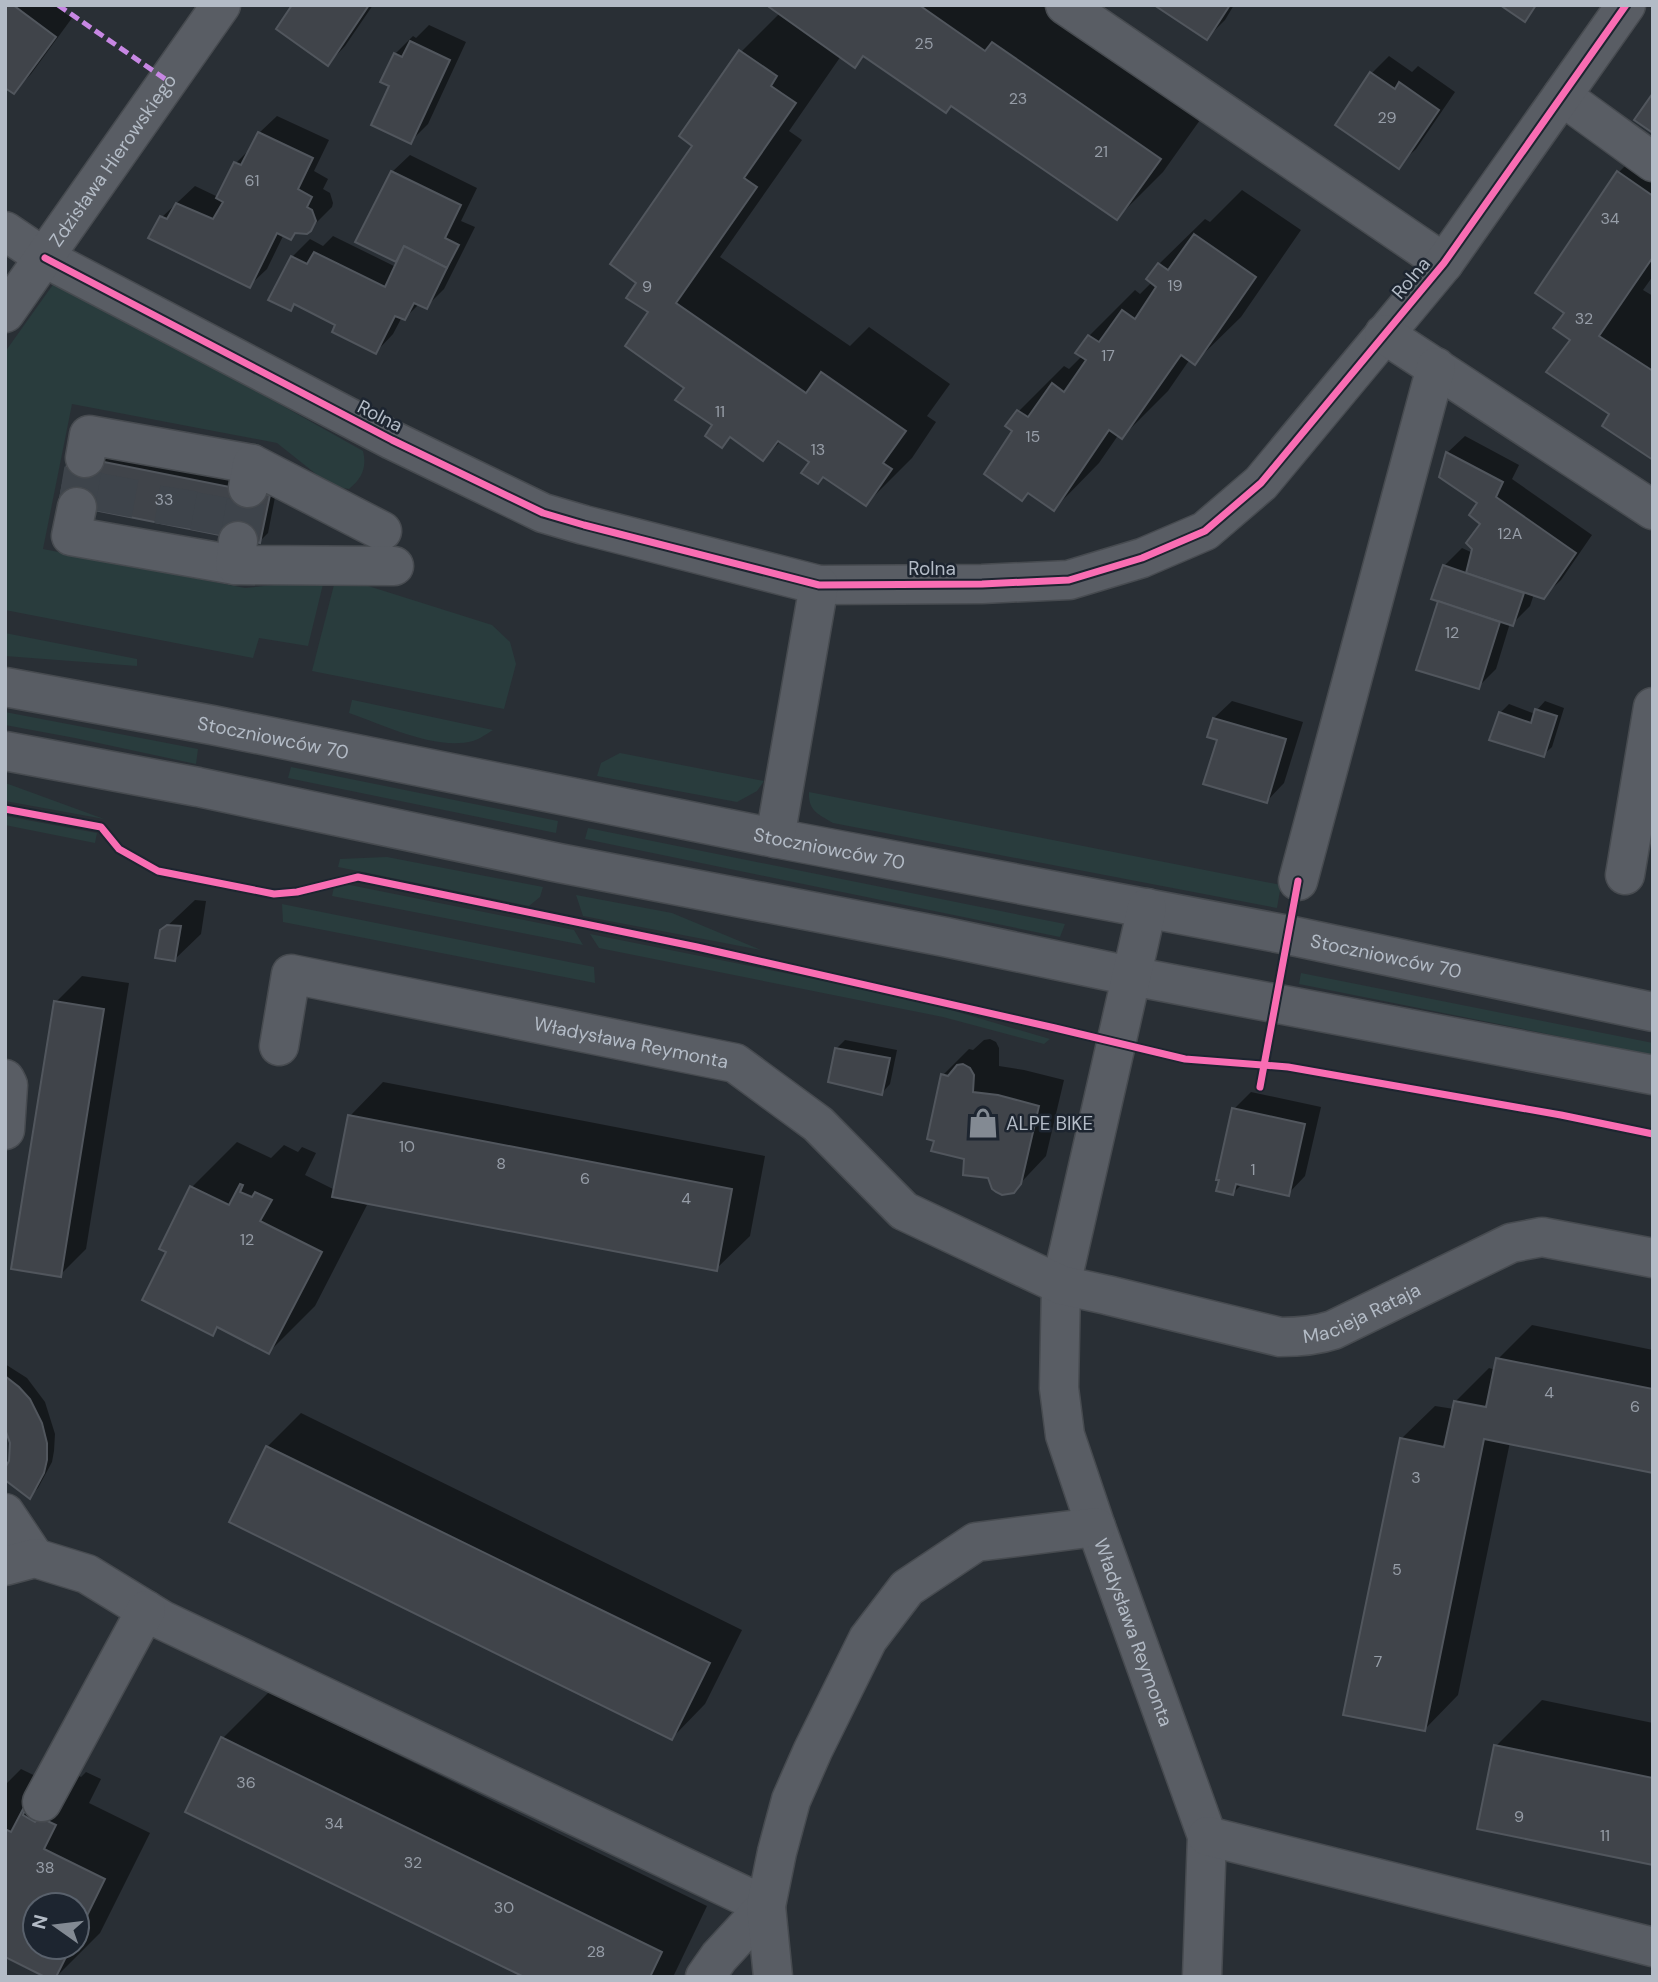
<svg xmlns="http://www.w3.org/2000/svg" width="1658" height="1982" viewBox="0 0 1658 1982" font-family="'DM Sans',sans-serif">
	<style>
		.green { fill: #293c3d }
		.shadow { fill: #0007; fill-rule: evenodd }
		.building { fill: #40444a; stroke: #51565d; stroke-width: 2 }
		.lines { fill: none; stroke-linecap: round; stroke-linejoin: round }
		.minor-tunnel { stroke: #3e444b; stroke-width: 38; stroke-dasharray: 38 19; stroke-linecap: butt }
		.minor-casing { stroke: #474b50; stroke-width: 41 }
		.minor { stroke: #595d64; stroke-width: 38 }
		.quiet { stroke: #c787e3; stroke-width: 5; stroke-dasharray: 10 5; stroke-linecap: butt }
		.cycleway-casing { stroke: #1d2530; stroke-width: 11 }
		.cycleway { stroke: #f96db3; stroke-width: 7 }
		.labels { text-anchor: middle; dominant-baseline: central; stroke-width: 5; stroke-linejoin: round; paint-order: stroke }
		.number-label { font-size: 16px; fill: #969da7 }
		.street-label { font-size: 19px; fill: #b3bbc6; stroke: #1d2530 }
		.poi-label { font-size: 19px; fill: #b3bbc6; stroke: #1d2530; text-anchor: start }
	</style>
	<rect width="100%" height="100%" fill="#292f35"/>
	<g class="green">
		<path d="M57,279L363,451C367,468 362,478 349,489L331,486L277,443L72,404L43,549L245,588L324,580L308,646L259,638L253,658L5,610V352Z"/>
		<path d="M346,579L492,625L510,642L516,664L504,709L312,671L335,581Z"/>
		<path d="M5,633L137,659V666L5,656Z"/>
		<path d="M352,700H353L493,730C486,734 480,739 473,741C436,751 384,725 349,713Z"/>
		<path d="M5,712L198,749L196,764L75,738L5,725Z"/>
		<path d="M620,753L764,781L757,791L737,802L597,776L601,763Z"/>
		<path d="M291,767L558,821L556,833L288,778Z"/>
		<path d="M5,783L11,785L104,819L5,801Z"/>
		<path d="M809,792L1281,885L1277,908L833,823C818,814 808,811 809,792Z"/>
		<path d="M5,816L97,833L95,843L5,825Z"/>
		<path d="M588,828L1065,924L1060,937L585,839Z"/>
		<path d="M387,857L543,887L540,897L529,906L338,867L340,859Z"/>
		<path d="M335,882L574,930L583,945L332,896Z"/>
		<path d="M576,895L672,913L761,950L583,916Z"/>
		<path d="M282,904L594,967L595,983L283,922Z"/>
		<path d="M590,934L910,998L1050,1039L1044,1044L943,1017L599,948Z"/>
		<path d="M1301,973L1653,1043V1055L1299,984Z"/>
	</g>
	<g class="shadow">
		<path d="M5,5H54L72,18L31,74L14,92Z"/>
		<path d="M294,5H373L345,46L328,64Z"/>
		<path d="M772,5H1050L1205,113L1163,172L1117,218L952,104L865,55L854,65L841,56L789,131L802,140L720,257L850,346L869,327L950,384L927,416L936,422L912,458L866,504L781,441L763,459L731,436L722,446L715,424L686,387L639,282L694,145L741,52L780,13Z"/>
		<path d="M1158,5H1234L1225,20L1207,38Z"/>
		<path d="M429,25L466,42L428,124L410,142L391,85L395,54L413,36L416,38Z"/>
		<path d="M1389,56L1412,72L1418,66L1455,92L1416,149L1398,166L1372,73Z"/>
		<path d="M277,116L329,140L314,171L328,179L323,189L330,193L333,203L332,207L306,233L296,232L284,234L267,269L249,286L162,217L195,186L218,197L236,163L253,146L259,133Z"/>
		<path d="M1653,138V276L1643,290L1653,296V458L1612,414L1572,339L1567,312L1619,172Z"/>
		<path d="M410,155L477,188L461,221L475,227L444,289L426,307L420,303L405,318L402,317L393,334L376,352L337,325L296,303L290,309L292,257L310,239L323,246L333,236L396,267L399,261L358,241L392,172Z"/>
		<path d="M1242,190L1301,230L1241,317L1195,362L1190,359L1168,391L1122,437L1119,434L1099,463L1054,509L1015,431L1018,412L1064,366L1069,369L1082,356L1089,336L1135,290L1140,294L1153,281L1159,264L1205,219L1210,222Z"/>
		<path d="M1465,436L1519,465L1512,479L1592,535L1561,580L1543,597L1534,594L1530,606L1512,624L1510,623L1496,669L1478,687L1440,600L1444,566L1462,548L1473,553L1482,523L1479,502L1447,453Z"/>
		<path d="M79,447L277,487L268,533L260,541L70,455Z"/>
		<path d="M1232,701L1303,722L1284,783L1267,801L1219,739L1214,718Z"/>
		<path d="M1545,701L1564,708L1552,747L1543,755L1500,713L1509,704L1535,714L1537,710Z"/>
		<path d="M195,900L206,901L201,934L175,959L162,931Z"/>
		<path d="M82,976L129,983L86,1249L60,1275L56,1002Z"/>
		<path d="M990,1039L996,1042L999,1048V1066L1024,1070L1064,1080L1046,1156L1013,1191L966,1158L943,1075L969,1049L973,1050L984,1040Z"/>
		<path d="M845,1040L897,1050L890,1084L882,1093L837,1048Z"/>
		<path d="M383,1082L765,1156L750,1236L716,1269L359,1202L367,1205L315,1306L269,1352L219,1327L212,1334L168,1251L192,1187L237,1142L271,1158L284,1145L298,1152L302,1147L316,1153L305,1175L335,1190L350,1116Z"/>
		<path d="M1251,1092L1321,1107L1305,1176L1288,1194L1242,1184L1233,1193L1234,1109Z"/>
		<path d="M1532,1325L1653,1350V1472L1510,1442L1458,1695L1425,1729L1401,1439L1435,1406L1454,1409L1455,1402L1489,1368L1496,1370L1498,1359Z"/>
		<path d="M5,1364L27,1378L45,1402L55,1434L54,1451L52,1462L38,1488L30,1496L10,1462L12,1443L5,1425Z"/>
		<path d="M301,1413L742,1630L705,1704L672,1738L267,1447Z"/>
		<path d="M269,1692L707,1906L673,1977H528L223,1738Z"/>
		<path d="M1542,1700L1653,1723V1863L1496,1746Z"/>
		<path d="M21,1769L52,1784L67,1769L81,1777L86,1772L101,1779L89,1803L150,1833L100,1933L56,1977L5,1955V1785ZM35,1905H77V1947H35Z"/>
	</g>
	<g class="building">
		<path d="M5,5H13L56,37L14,94L5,88Z"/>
		<path d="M292,5H369L328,66L276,29Z"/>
		<path d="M770,5H919L985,51L992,42L1161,159L1117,220L951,106L946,113L863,56L855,68L769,7Z"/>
		<path d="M1154,5H1230L1207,40Z"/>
		<path d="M1500,5H1536L1525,22Z"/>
		<path d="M410,41L450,60L411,144L371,125L389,86L380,82L394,53L402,57Z"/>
		<path d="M739,50L777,76L771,86L796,103L744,178L757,187L676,303L806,393L821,372L906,431L883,463L892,469L866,506L823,477L818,484L801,473L809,462L778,441L763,461L730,437L722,448L705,436L712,425L675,400L684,388L625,346L648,312L626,298L636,283L610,264L692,146L679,136Z"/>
		<path d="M1370,72L1395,89L1399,82L1439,110L1399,169L1335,125Z"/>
		<path d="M1653,93V133L1634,120Z"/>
		<path d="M258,132L313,158L298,189L312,197L307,207L312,210L316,221L311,231L307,234L295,233L291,240L277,233L250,288L148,238L160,216L167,219L176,203L213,219L223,202L216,198L234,162L241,165Z"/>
		<path d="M391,171L461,205L445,238L459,245L447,268L404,246L396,262L355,242Z"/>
		<path d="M1617,171L1653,196V257L1599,336L1653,371V460L1602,426L1609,414L1546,372L1570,340L1553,328L1564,313L1535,293Z"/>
		<path d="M1194,234L1256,277L1195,365L1181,355L1122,439L1109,430L1054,511L1028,493L1022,501L984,474L1012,431L1005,426L1017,410L1028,417L1052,383L1064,392L1086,360L1075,353L1088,335L1099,342L1122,310L1135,319L1156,287L1146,279L1158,263L1168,270Z"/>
		<path d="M404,246L447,268L427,309L414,303L405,320L395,316L376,354L332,332L335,325L294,304L291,311L268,300L291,256L307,264L314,252L385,287Z"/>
		<path d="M1446,452L1503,482L1496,497L1576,553L1544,599L1466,573L1472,549L1466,543L1480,524L1469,515L1477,503L1439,477Z"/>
		<path d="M69,455L270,495L260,543L59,503Z"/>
		<path d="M1443,565L1524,593L1513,626L1431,599Z"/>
		<path d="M1438,601L1500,622L1479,689L1416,670Z"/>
		<path d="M1535,709L1557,716L1544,757L1489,740L1499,712L1531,723Z"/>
		<path d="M1213,718L1286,739L1267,803L1203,784L1217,740L1207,737Z"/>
		<path d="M167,925L181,926L175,961L155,958L160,930Z"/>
		<path d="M54,1001L104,1009L61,1277L11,1269Z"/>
		<path d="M835,1048L890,1058L882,1095L828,1082Z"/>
		<path d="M963,1064L970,1068L974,1075L973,1092L998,1095L1039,1106L1021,1184L1014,1193L1002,1195L996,1192L992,1189L988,1178L963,1175L964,1159L931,1151L934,1141L927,1139L941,1074L948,1076L957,1065Z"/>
		<path d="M1232,1108L1305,1124L1289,1196L1236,1184L1233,1195L1216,1191L1219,1180H1216Z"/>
		<path d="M348,1115L732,1189L717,1271L332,1197Z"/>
		<path d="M240,1184L243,1185L240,1192L252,1197L255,1192L272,1200L260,1221L322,1252L269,1354L217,1327L213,1336L142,1300L166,1252L159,1249L190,1186L229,1205Z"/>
		<path d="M1496,1358L1653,1389V1473L1484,1439L1425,1731L1343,1715L1400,1438L1444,1447L1454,1401L1486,1407Z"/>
		<path d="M5,1376L19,1387L30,1399L42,1423L47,1443V1460L44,1473L30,1499L5,1480V1468L9,1461L10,1443L5,1429Z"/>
		<path d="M266,1446L710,1663L672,1740L229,1522Z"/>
		<path d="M221,1737L662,1952L650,1977H524L185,1812Z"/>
		<path d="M1494,1745L1653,1778V1865L1477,1829Z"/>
		<path d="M23,1809L25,1810L23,1815L35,1822L39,1817L56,1825L44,1849L105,1879L77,1936V1905H35V1947H71L56,1977H45L5,1957V1829L11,1832Z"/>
	</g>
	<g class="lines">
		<g class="minor-tunnel">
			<path d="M77,507L85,458"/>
			<path d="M113,514L122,465"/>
			<path d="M173,526L181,477"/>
			<path d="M209,533L218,484"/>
			<path d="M239,539L248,490"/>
		</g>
		<g class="minor-casing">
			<g id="minor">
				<path d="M1065,5L1444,263"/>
				<path d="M1562,96L1653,162"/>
				<path d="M5,231L45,258L392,440L543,513L584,525L819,585L982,584L1069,580L1142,558L1205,531L1261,483L1444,263L1626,5"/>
				<path id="s1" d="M5,313L221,5"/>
				<path d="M1384,334L1653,510"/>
				<path d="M85,458L89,435L252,464"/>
				<path d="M248,488L252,464L382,531"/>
				<path d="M77,507L71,536L235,565"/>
				<path d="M238,541L235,565L394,566"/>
				<path id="s2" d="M5,687L212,725L775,838L1288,935L1653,1012"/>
				<path d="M5,751L198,787L559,863L945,937L1131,976L1653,1075"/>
				<path d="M775,838L819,585"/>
				<path d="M1625,875L1653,707"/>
				<path d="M1298,881L1436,367"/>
				<path id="s3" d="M1147,908L1061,1285L1059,1388L1065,1435L1096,1527L1207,1836L1202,1977"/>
				<path id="s4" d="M279,1046L291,974L735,1063L818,1124L904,1211L1061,1285L1107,1295L1280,1337C1298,1337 1315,1336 1333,1330L1511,1243L1542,1237L1653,1258"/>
				<path d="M5,1079L8,1085L5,1130"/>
				<path d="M5,1513L35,1558"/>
				<path d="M5,1566L35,1558L87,1574L162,1620L766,1906"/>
				<path d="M42,1802L146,1610"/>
				<path d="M1207,1836L1653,1947"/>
				<path d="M705,1977L719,1957L766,1906"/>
				<path d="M773,1977L766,1906L777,1852L791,1800L813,1750L868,1639L907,1588L976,1542L1096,1527"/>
			</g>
		</g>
		<use href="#minor" class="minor"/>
		<path class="quiet" d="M58,5L168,81"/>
		<g class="cycleway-casing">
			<g id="cycleway">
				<path d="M45,258L392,440L543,513L584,525L819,585L982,584L1069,580L1142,558L1205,531L1261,483L1444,263L1626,5"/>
				<path d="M5,809L101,827L119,849L158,871L274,894L297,892L358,877L697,947L1055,1028L1185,1059L1288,1067L1561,1115L1653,1134"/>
				<path d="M1260,1087L1298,881"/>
			</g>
		</g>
		<use href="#cycleway" class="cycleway"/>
	</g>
	<defs>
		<g id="shop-bare" transform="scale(2.415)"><path d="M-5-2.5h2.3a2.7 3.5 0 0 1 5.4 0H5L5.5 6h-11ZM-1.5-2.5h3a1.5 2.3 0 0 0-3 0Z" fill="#838a93" stroke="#1d2530" stroke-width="2.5" paint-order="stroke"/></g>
	</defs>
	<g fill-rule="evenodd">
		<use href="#shop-bare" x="983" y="1123"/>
	</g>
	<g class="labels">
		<g class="number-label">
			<text x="924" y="43">25</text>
			<text x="1018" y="98">23</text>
			<text x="1387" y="117">29</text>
			<text x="1101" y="151">21</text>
			<text x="252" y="180">61</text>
			<text x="1610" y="218">34</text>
			<text x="1175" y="285">19</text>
			<text x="647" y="286">9</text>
			<text x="1584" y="318">32</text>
			<text x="1108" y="355">17</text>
			<text x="720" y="411">11</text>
			<text x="1033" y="436">15</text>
			<text x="818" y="449">13</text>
			<text x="164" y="499">33</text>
			<text x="1510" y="533">12A</text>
			<text x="1452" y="632">12</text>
			<text x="407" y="1146">10</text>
			<text x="501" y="1163">8</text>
			<text x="1253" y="1169">1</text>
			<text x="585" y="1178">6</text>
			<text x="686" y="1198">4</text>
			<text x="247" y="1239">12</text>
			<text x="1549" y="1392">4</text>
			<text x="1635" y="1406">6</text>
			<text x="1416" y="1477">3</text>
			<text x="1397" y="1569">5</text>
			<text x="1378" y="1661">7</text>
			<text x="246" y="1782">36</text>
			<text x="1519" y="1816">9</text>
			<text x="334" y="1823">34</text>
			<text x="1605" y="1835">11</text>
			<text x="413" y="1862">32</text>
			<text x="45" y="1867">38</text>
			<text x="504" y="1907">30</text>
			<text x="596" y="1951">28</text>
		</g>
		<g class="street-label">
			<text stroke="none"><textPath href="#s1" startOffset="187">Zdzisława Hierowskiego</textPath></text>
			<text transform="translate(1411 278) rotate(-50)">Rolna</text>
			<text transform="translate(380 416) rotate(27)">Rolna</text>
			<text x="932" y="568">Rolna</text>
			<text stroke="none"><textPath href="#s2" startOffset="273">Stoczniowców 70</textPath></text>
			<text stroke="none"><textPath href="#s2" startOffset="840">Stoczniowców 70</textPath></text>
			<text stroke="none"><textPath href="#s2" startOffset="1407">Stoczniowców 70</textPath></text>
			<text stroke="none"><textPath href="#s4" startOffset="420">Władysława Reymonta</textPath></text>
			<text stroke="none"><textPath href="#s4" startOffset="1236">Macieja Rataja</textPath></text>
			<text stroke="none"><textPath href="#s3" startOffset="746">Władysława Reymonta</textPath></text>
		</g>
		<g class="poi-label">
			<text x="1006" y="1123">ALPE BIKE</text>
		</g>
	</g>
	<rect width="1658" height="1982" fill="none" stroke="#b3bbc6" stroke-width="14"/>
	<g transform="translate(56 1926) rotate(284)"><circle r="33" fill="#1d2530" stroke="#59616c" stroke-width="2"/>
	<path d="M0-5L12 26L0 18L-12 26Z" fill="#838a93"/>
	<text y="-10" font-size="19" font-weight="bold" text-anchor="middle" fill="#b3bbc6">N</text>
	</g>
</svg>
